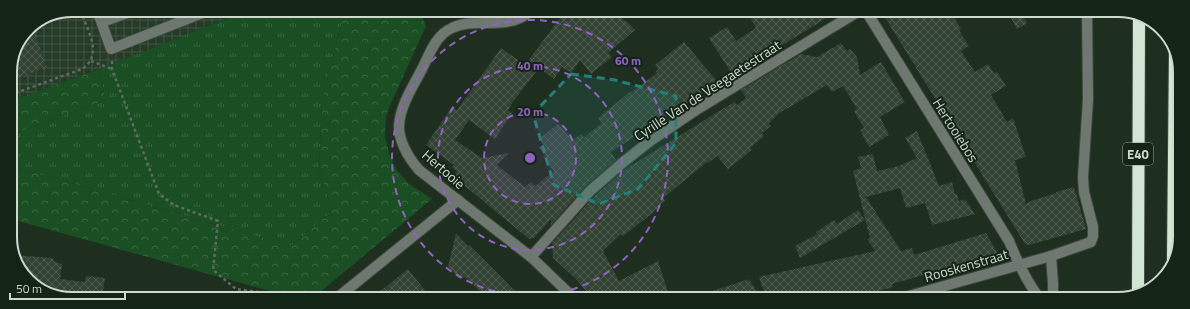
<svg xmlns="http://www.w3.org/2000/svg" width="1190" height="309" viewBox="0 0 1190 309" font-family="'Titillium Web',sans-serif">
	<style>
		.industrial { fill: url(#industrial-grid) }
		.grass { fill: url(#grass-tufts) }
		.forest { fill: url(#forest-crowns) }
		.building { fill: url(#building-cross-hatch) }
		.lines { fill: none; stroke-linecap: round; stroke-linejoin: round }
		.minor-casing { stroke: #3a493b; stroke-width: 12 }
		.highway-casing { stroke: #3a493b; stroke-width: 14 }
		.path { stroke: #5f6d60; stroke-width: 2.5; stroke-dasharray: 3 3; stroke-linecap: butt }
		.minor { stroke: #6f7870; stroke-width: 10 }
		.highway { stroke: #d2e6d3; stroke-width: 12 }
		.marked { fill: #228078; fill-opacity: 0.2; stroke: #228078; stroke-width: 3; stroke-dasharray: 8 5; stroke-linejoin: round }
		.ring { fill: none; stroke: #9460c4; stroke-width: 2; stroke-dasharray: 7 5 }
		.labels { text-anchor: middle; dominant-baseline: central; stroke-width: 4; stroke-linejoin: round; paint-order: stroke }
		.shield { fill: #142416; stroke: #96a298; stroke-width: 1 }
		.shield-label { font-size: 13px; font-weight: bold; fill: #ced8cf }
		.street-label { font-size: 14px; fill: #ced8cf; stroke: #142416 }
		.rim { fill: none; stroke: #ced8cf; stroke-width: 2 }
		.centre { fill: #9460c4; stroke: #142416; stroke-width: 2 }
		.ring-label { font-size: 12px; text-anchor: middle; font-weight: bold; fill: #9460c4; stroke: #142416; stroke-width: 4; stroke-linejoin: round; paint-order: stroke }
	</style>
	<defs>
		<pattern id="industrial-grid" width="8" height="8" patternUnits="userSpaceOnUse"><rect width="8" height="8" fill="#253a27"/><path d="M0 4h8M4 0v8" fill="none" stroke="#435645"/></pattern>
		<pattern id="grass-tufts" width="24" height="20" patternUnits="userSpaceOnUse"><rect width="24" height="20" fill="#1a4e23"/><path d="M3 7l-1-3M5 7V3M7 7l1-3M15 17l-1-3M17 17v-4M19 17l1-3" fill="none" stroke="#3a6742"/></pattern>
		<pattern id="forest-crowns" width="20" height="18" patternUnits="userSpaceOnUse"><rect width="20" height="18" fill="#1a4e23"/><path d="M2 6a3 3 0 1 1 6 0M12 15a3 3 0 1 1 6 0" fill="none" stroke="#3a6742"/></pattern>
		<pattern id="building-cross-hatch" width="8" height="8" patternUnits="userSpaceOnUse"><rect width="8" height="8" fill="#324334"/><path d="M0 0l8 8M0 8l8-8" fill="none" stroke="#4e5d50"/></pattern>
	</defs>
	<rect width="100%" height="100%" fill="#1e2e1f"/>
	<path class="industrial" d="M72,10H248L99,69L10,101V68L28,28Z"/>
	<path class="grass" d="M248,10H345L322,100L319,168L332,211L291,246L11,166V135L106,100L99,69Z"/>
	<g class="forest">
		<path d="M345,10H419L426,26L393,99L386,116L385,136L389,153L396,169L408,183L432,199L313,298H295L11,219V166L291,246L332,211L319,168L322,100Z"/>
		<path d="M99,69L106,100L11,135L10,101Z"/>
	</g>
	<g class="building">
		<path d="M565,11H611L627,22L635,30L608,53L612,57L591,74L580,60L571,73L562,67L554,79L539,68L512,103L508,110L512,113L495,139L469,120L455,140L482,158L509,153L497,165L525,187L531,182L535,186L554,171L543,157L545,155L539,147L545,146L539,139L558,124L572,140L581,134L584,137L602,123L598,118L631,91L632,92L657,73L656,71L658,69L655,65L684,42L722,87L712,93L709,89L611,152L616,160L585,187L551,225V219L534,238L529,239L453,176L457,171L452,167L454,165L426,145L452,107L457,110L501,48L525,65Z"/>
		<path d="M746,11H779L783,17L793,11H838L776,49L782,50L735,79L709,38L727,27L736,41L756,28Z"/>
		<path d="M881,11H950L961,29L959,30L969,46L961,51L975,72L988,64L994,73L997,72L1006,86L991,95L1007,122L1013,118L1026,157L1015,160L1026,204L1031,201L1056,193V192L1074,187L1086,229L1029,245L1025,244Z"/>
		<path d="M1007,11H1020L1027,23L1017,29Z"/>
		<path d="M32,26L47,67L10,81V68L28,28Z"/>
		<path d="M841,43L847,51L850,49L857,57L860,75L881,62L905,102L880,117L889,135L869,147L860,130L864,128L854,111L857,109L843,86L832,92L827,85L778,114L769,123L771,126L762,133L764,136L750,148L752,150L728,169L717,156L708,163L707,162L663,198L665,201L650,215L623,236L621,234L603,251L619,281L658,261L670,298H592L576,279L553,258L552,243L595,196L624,170L734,102L737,105L746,98L741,90L801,54L817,57Z"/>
		<path d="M917,131L939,186L952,182L955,194H957L959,201L965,199L975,214L932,225L925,203L906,208L900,188L866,197L901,251L912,248L914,255L986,233L998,254L892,284L893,287L851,299H843L841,292L819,299L766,298L759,277L875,251L867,239L870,238L853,171L861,168L858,157L873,154L877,171L899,166L917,158L905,138Z"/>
		<path d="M858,210L865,220L800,258L795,246L818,234L816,232L834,220L837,224Z"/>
		<path d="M456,233L468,246L469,245L522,298H487L465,277L460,279L448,267Z"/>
		<path d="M14,255L52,258L55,262L62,264L60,279L85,282L86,276L105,278L102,298H60L28,281Z"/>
		<path d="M408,269L427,293L421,298H372Z"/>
		<path d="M749,279L761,298H697V296Z"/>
	</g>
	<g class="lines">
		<g class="minor-casing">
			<g id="minor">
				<path d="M97,10L111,49L210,10"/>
				<path d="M531,11C507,32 476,16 452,28C445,31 440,36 436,42C431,49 427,59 423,67C414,85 400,105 399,126C399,143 408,157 419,170L531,257L574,298"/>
				<path d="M866,11L1009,241C1017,261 1026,281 1040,299"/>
				<path d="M102,22L136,10"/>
				<path d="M1051,256L1053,283V299"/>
				<path d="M531,257L590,191L621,164L650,141L696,110L859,11"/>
				<path d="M337,298L458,200"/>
				<path d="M898,299L1051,256L1091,242L1093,236V227L1084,192L1083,177L1088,99L1087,11"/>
			</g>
		</g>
		<g class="highway-casing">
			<g id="highway">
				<path d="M1173,259L1175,52"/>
				<path d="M1138,292L1139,16"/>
			</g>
		</g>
		<g class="path">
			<path d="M438,10L446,19"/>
			<path d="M91,61L112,69"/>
			<path d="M112,61V69L159,194L174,205L218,221L213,270L236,289L266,293L271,298"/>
			<path d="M10,95L82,69C104,55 87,29 80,10"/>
		</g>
		<use href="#minor" class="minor"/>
		<use href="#highway" class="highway"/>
	</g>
	<path class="marked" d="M571,74L615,80L676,96V143L638,189L599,204L554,185L533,114Z"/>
	<circle cx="530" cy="158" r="46" fill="#9460c4" fill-opacity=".12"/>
	<g class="ring">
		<circle cx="530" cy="158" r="46"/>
		<circle cx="530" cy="158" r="92"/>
		<circle cx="530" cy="158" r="138"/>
	</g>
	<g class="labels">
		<rect class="shield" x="1123" y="143" width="30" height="22" rx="3"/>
		<g class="shield-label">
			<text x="1138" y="154">E40</text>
		</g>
		<g class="street-label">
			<text transform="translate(707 90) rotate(-33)">Cyrille Van de Veegaetestraat</text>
			<text transform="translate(956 130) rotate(58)">Hertooiebos</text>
			<text transform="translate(444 169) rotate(41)">Hertooie</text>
			<text transform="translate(966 265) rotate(-16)">Rooskenstraat</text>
		</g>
	</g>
	<path d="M0 0H1190V309H0ZM72 17H1118A55 55 0 0 1 1173 72V237A55 55 0 0 1 1118 292H72A55 55 0 0 1 17 237V72A55 55 0 0 1 72 17Z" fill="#142416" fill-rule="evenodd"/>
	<path class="rim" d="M72 17H1118A55 55 0 0 1 1173 72V237A55 55 0 0 1 1118 292H72A55 55 0 0 1 17 237V72A55 55 0 0 1 72 17Z"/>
	<circle cx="530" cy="158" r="6" class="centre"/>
	<g class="ring-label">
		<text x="628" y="65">60 m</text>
		<text x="530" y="70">40 m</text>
		<text x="530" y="116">20 m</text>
	</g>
	<path d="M10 293v6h115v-6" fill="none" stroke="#ced8cf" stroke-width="2"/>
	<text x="16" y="293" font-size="12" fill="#ced8cf" stroke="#142416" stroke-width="3" paint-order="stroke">50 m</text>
</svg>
